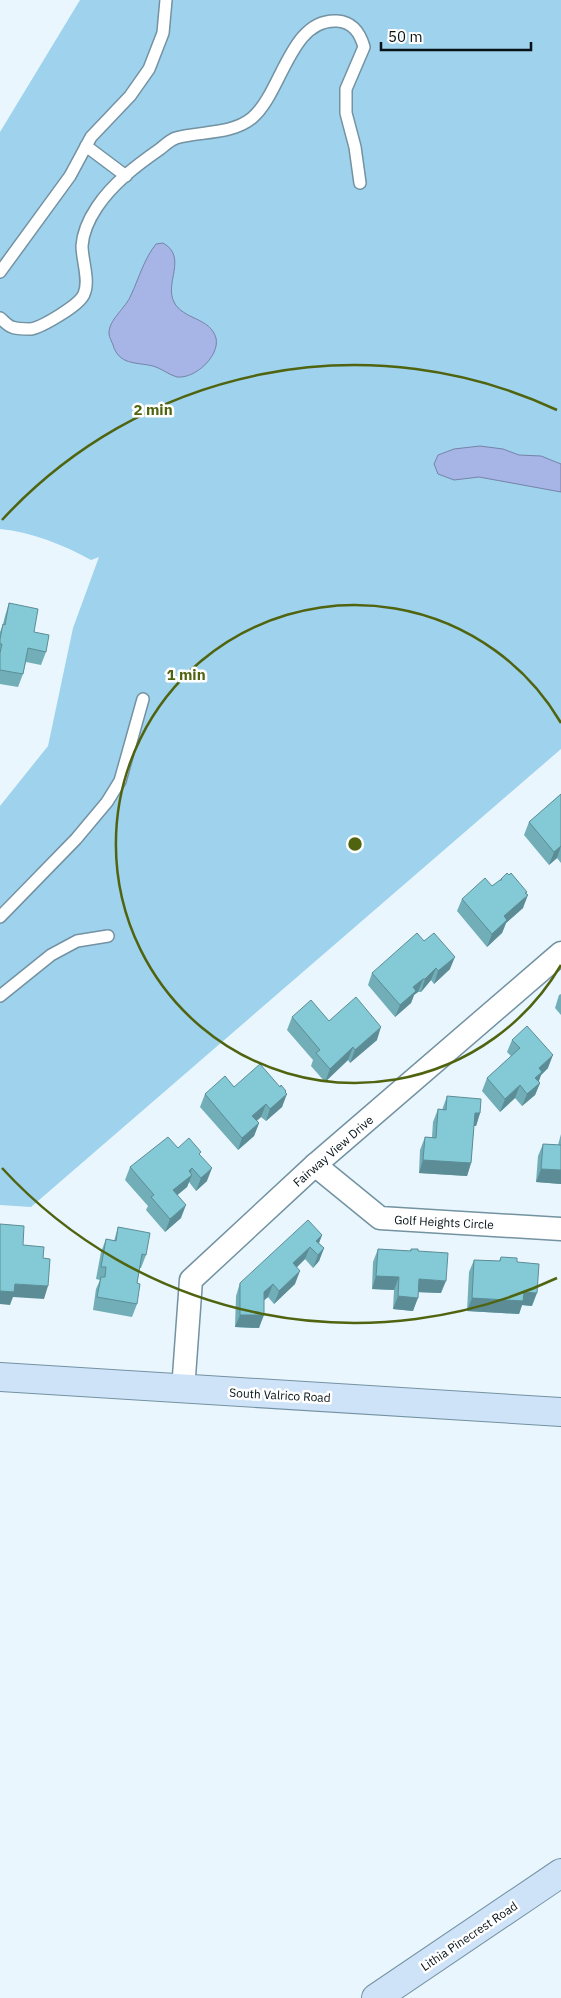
<svg xmlns="http://www.w3.org/2000/svg" width="561" height="1998" viewBox="0 0 561 1998" font-family="'IBM Plex Sans',sans-serif">
	<style>
		.green { fill: #9fd2ec }
		.water { fill: #a6b4e6; stroke: #7683a8 }
		.lines { fill: none; stroke-linecap: round; stroke-linejoin: round }
		.lane-casing { stroke: #7392a2; stroke-width: 14 }
		.street-casing { stroke: #7392a2; stroke-width: 25 }
		.secondary-casing { stroke: #7392a2; stroke-width: 30 }
		.lane { stroke: #fff; stroke-width: 11 }
		.street { stroke: #fff; stroke-width: 22 }
		.secondary { stroke: #cfe3f8; stroke-width: 28 }
		.wall { fill: #71aeb8 }
		.shaded-wall { fill: #5c8d96 }
		.building { fill: #83cad6; stroke: #5c8d96 }
		.ring { fill: none; stroke: #506410; stroke-width: 2.5 }
		.labels { text-anchor: middle; dominant-baseline: central; stroke-width: 5; stroke-linejoin: round; paint-order: stroke }
		.street-label { font-size: 12px; fill: #061217; stroke: #fff }
		.centre { fill: #506410; stroke: #fff; stroke-width: 2.5 }
		.ring-label { font-size: 15px; text-anchor: middle; font-weight: bold; fill: #506410; stroke: #fff; stroke-width: 5; stroke-linejoin: round; paint-order: stroke }
	</style>
	<rect width="100%" height="100%" fill="#e9f6fd"/>
	<path class="green" d="M80,0H561V749L31,1207L0,1205V806L48,746L73,628L99,557L91,560C64,545 32,532 0,529V132Z"/>
	<g class="water">
		<path d="M163,243C188,257 164,283 174,302C183,320 210,317 216,338C220,356 195,379 177,377C169,375 161,368 153,366C135,362 119,365 113,345C112,342 109,337 109,334C108,320 126,308 131,295C139,278 144,259 156,244Z"/>
		<path d="M480,446L503,449L519,455L541,456L561,464V492L479,477L454,480L438,474L434,464L438,455L454,449Z"/>
	</g>
	<g class="lines">
		<g class="lane-casing">
			<g id="lane">
				<path d="M86,146L126,176"/>
				<path d="M0,272L70,176L91,137L130,96L149,69L163,33L166,0"/>
				<path d="M0,318C4,321 8,326 12,327C16,329 26,329 31,329C42,327 80,305 84,294C90,281 82,260 82,246C83,231 89,219 97,207C113,183 137,165 160,149C165,145 170,140 176,138C200,131 231,135 252,118C282,93 290,18 337,21C353,22 360,33 364,47L346,89V113L355,147L360,183"/>
				<path d="M0,917L76,839L107,802L120,781L143,699"/>
				<path d="M0,996L51,955L77,941L108,936"/>
			</g>
		</g>
		<g class="street-casing">
			<g id="street">
				<path d="M315,1165L380,1218L561,1229"/>
				<path d="M183,1390L191,1280L315,1165L561,953"/>
			</g>
		</g>
		<g class="secondary-casing">
			<g id="secondary">
				<path d="M0,1377L561,1412"/>
				<path d="M376,1998L561,1873"/>
			</g>
		</g>
		<use href="#lane" class="lane"/>
		<use href="#street" class="street"/>
		<use href="#secondary" class="secondary"/>
	</g>
	<g class="wall">
		<path d="M9,603L34,632L46,652L41,665L26,662L23,674L18,687L0,684V632L3,624L5,616Z"/>
		<path d="M561,794V863L557,858L549,865L524,835L529,822Z"/>
		<path d="M501,879L526,893L523,908L506,923L502,933L487,947L457,911L462,899L492,886L500,880Z"/>
		<path d="M424,941L450,969L434,984L431,980L421,992H418L414,995L411,1003L395,1017L368,985L372,973Z"/>
		<path d="M561,994V1015L555,1008L559,995Z"/>
		<path d="M292,1017L329,1021L377,1040L350,1063L348,1060L325,1082L311,1066L313,1060L287,1030Z"/>
		<path d="M512,1040L548,1068L541,1075L539,1081L540,1083L535,1095L522,1106L515,1098L500,1112L482,1091L487,1078L511,1056L507,1052Z"/>
		<path d="M234,1087L286,1093L282,1107L266,1121L261,1117L257,1121L259,1123L254,1136L238,1150L200,1107L205,1094Z"/>
		<path d="M447,1096L480,1113L476,1126H474L471,1163L467,1176L419,1173L420,1150L425,1137H432L433,1122L438,1109L442,1110Z"/>
		<path d="M561,1134V1184L536,1182L538,1156L543,1144L558,1145Z"/>
		<path d="M178,1148L200,1155L207,1181L196,1191L189,1182L187,1187L177,1195L181,1218L165,1232L146,1210L148,1206L125,1180L130,1167Z"/>
		<path d="M118,1227L146,1255L141,1268H140L137,1283V1304L132,1317L93,1310L96,1289L100,1280L96,1279L101,1252L106,1239L114,1241Z"/>
		<path d="M322,1235L319,1243L324,1248L319,1261L313,1268L305,1259L297,1267L295,1284L274,1304L268,1297L264,1300L259,1328L235,1327L236,1296L240,1283Z"/>
		<path d="M378,1249L410,1251L411,1249L418,1251L441,1293L418,1292L413,1311L393,1309L394,1290L372,1289L373,1262Z"/>
		<path d="M501,1257L517,1262L532,1306L522,1305L519,1314L467,1311L469,1272L474,1260L499,1261Z"/>
	</g>
	<g class="shaded-wall">
		<path d="M561,846L557,858L549,865L554,852Z"/>
		<path d="M527,892L524,899L528,895L523,908L506,923L502,933L487,947L492,934L504,916Z"/>
		<path d="M455,957L450,969L434,984L438,971Z"/>
		<path d="M436,968L431,980L421,992L425,979Z"/>
		<path d="M423,979L418,992L414,995L411,1003L395,1017L400,1005L413,987Z"/>
		<path d="M381,1027L377,1040L350,1063L355,1050Z"/>
		<path d="M353,1047L348,1060L325,1082L330,1069Z"/>
		<path d="M553,1055L548,1068L541,1075L537,1085L540,1083L535,1095L522,1106L527,1094L539,1068Z"/>
		<path d="M520,1085L515,1098L500,1112L505,1099Z"/>
		<path d="M286,1091L285,1096L287,1094L282,1107L266,1121L270,1109Z"/>
		<path d="M266,1104L261,1117L247,1128L252,1116Z"/>
		<path d="M475,1113H480L476,1126H470Z"/>
		<path d="M259,1123L254,1136L238,1150L242,1138Z"/>
		<path d="M423,1160L471,1163L467,1176L419,1173Z"/>
		<path d="M192,1168L189,1177L192,1175L187,1187L168,1203L173,1190Z"/>
		<path d="M212,1168L207,1181L196,1191L201,1178Z"/>
		<path d="M541,1169L561,1170V1184L536,1182Z"/>
		<path d="M186,1205L181,1218L165,1232L170,1219Z"/>
		<path d="M322,1235L317,1248L316,1241Z"/>
		<path d="M310,1247L305,1259L288,1276L293,1263Z"/>
		<path d="M324,1248L319,1261L313,1268L318,1255Z"/>
		<path d="M300,1271L295,1284L274,1304L279,1291Z"/>
		<path d="M376,1276L399,1277L394,1290L372,1289Z"/>
		<path d="M419,1279L446,1281L441,1293L414,1292Z"/>
		<path d="M15,1284L48,1286L44,1299L13,1297L10,1305L0,1304V1291Z"/>
		<path d="M273,1284L268,1297L260,1304L264,1292Z"/>
		<path d="M524,1292L537,1293L532,1306L522,1305L519,1314L467,1311L472,1298Z"/>
		<path d="M398,1296L418,1298L413,1311L393,1309Z"/>
		<path d="M240,1315H264L259,1328L235,1327Z"/>
	</g>
	<g class="building">
		<path d="M9,603L38,609L34,632L49,635L46,652L28,648L23,674L0,670V653L2,644H0V639L3,624L5,625Z"/>
		<path d="M561,794V846L554,852L529,822Z"/>
		<path d="M507,873L509,875L511,873L527,892L525,893L528,895L504,916L507,920L492,934L462,899L485,878L492,886L500,880H502L501,879Z"/>
		<path d="M417,933L424,941L434,933L455,957L438,971L436,968L425,979H423L413,987L416,991L400,1005L372,973Z"/>
		<path d="M356,997L381,1027L355,1050L353,1047L330,1069L316,1053L320,1050L292,1017L311,1000L329,1021Z"/>
		<path d="M527,1026L553,1055L539,1068L542,1072L535,1078L540,1083L527,1094L520,1085L505,1099L487,1078L520,1048L512,1040Z"/>
		<path d="M260,1064L280,1087L281,1085L286,1091L285,1092L287,1094L270,1109L266,1104L252,1116L259,1123L242,1138L205,1094L225,1076L234,1087Z"/>
		<path d="M447,1096L481,1099L480,1113H475L471,1163L423,1160L425,1137L436,1138L438,1109L446,1110Z"/>
		<path d="M168,1137L178,1148L189,1138L201,1152L199,1154L212,1168L201,1178L192,1168L189,1171L192,1175L173,1190L186,1205L170,1219L151,1197L154,1195L130,1167Z"/>
		<path d="M543,1144L561,1145V1170L541,1169Z"/>
		<path d="M308,1220L322,1235L316,1241L324,1248L318,1255L310,1247L293,1263L300,1271L279,1291L273,1284L264,1292V1315H240V1283Z"/>
		<path d="M0,1224L24,1226L23,1245L44,1247L43,1258L50,1259L48,1286L15,1284L14,1292L0,1291Z"/>
		<path d="M118,1227L150,1233L146,1255L142,1254L137,1283L140,1284L137,1304L97,1297L101,1277H105L106,1267H101L106,1239L116,1241Z"/>
		<path d="M378,1249L411,1251V1249H418V1251L448,1253L446,1281L419,1279L418,1298L398,1296L399,1277L376,1276Z"/>
		<path d="M501,1257L517,1258V1262L539,1264L537,1293L524,1292L523,1301L472,1298L474,1260L500,1261Z"/>
	</g>
	<g class="ring">
		<path d="M561 965A239 239 0 1 1 561 723"/>
		<path d="M557 1278A479 479 0 0 1 2 1168M2 520A479 479 0 0 1 557 410"/>
	</g>
	<g class="labels">
		<g class="street-label">
			<text transform="translate(333 1151) rotate(-41)">Fairway View Drive</text>
			<text transform="translate(444 1222) rotate(3)">Golf Heights Circle</text>
			<text transform="translate(280 1395) rotate(3)">South Valrico Road</text>
			<text transform="translate(469 1936) rotate(-34)">Lithia Pinecrest Road</text>
		</g>
	</g>
	<circle cx="355" cy="844" r="8" class="centre"/>
	<g class="ring-label">
		<text x="153" y="415">2 min</text>
		<text x="186" y="680">1 min</text>
	</g>
	<path d="M381 42v8h150v-8" fill="none" stroke="#061217" stroke-width="2.5"/>
	<text x="388" y="42" font-size="15" fill="#061217" stroke="#ffffff" stroke-width="4" paint-order="stroke">50 m</text>
</svg>
